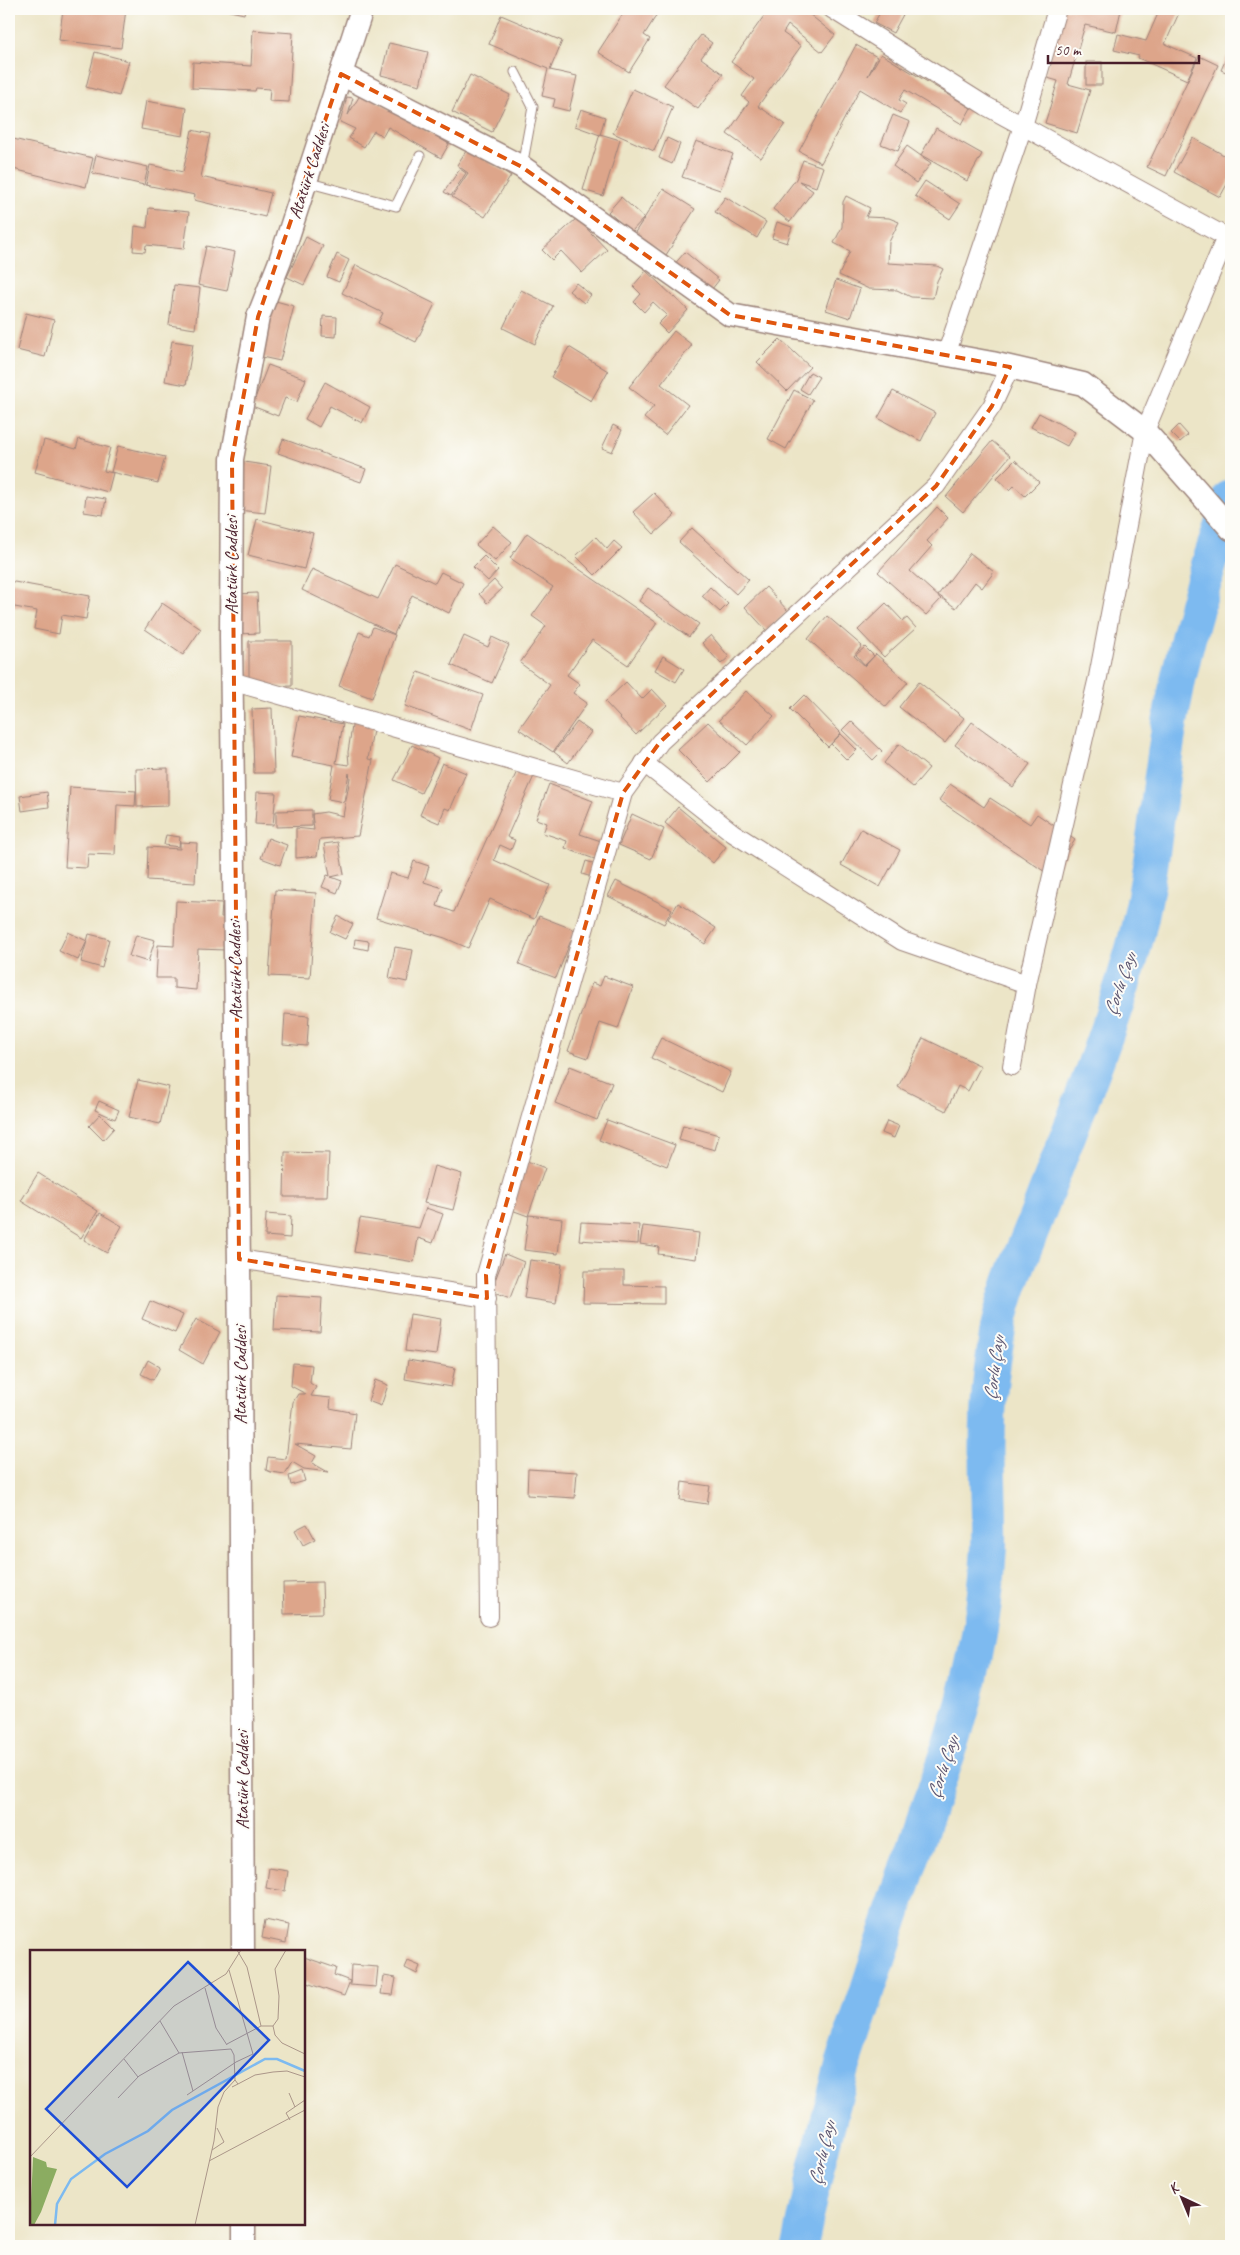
<svg xmlns="http://www.w3.org/2000/svg" width="1240" height="2255" viewBox="0 0 1240 2255" font-family="Caveat,sans-serif">
	<style>
		.lines { fill: none; stroke-linecap: round; stroke-linejoin: round }
		.river { stroke: #7dbaf0; stroke-width: 36 }
		.building { fill: #dda58a }
		.service-casing { stroke: #9b8279; stroke-width: 11 }
		.minor-casing { stroke: #9b8279; stroke-width: 20 }
		.tertiary-casing { stroke: #9b8279; stroke-width: 25 }
		.service { stroke: #fff; stroke-width: 9 }
		.minor { stroke: #fff; stroke-width: 18 }
		.tertiary { stroke: #fff; stroke-width: 22 }
		.marked { fill: none; stroke: #e0560e; stroke-width: 4; stroke-dasharray: 10 6; stroke-linejoin: round }
		.labels { text-anchor: middle; dominant-baseline: central; stroke-width: 4; stroke-linejoin: round; paint-order: stroke }
		.street-label { font-size: 18px; fill: #4a1f2b; stroke: #fdfcf7 }
		.water-label { font-size: 19px; font-style: italic; fill: #5c5570; stroke: #fdfcf7 }
		.inset-river { fill: none; stroke: #7dbaf0; stroke-width: 2.5 }
		.inset-road { fill: none; stroke: #ab9689; stroke-width: 1 }
		.view { fill: #1d4ed8; fill-opacity: 0.15; stroke: #1d4ed8; stroke-width: 2.5 }
		.inset-edge { fill: none; stroke: #4a1f2b; stroke-width: 2.5 }
	</style>
	<rect width="100%" height="100%" fill="#fdfcf7"/>
	<filter id="ink" filterUnits="userSpaceOnUse"><feTurbulence type="fractalNoise" baseFrequency=".02" numOctaves="2"/><feDisplacementMap in="SourceGraphic" scale="10" xChannelSelector="R" yChannelSelector="G"/><feConvolveMatrix kernelMatrix="1 2 1 2 8 2 1 2 1" color-interpolation-filters="sRGB"/></filter>
	<filter id="wash" filterUnits="userSpaceOnUse"><feTurbulence type="fractalNoise" baseFrequency=".0096" numOctaves="4" result="noise"/><feDisplacementMap in="SourceGraphic" scale="20" xChannelSelector="R" yChannelSelector="G"/><feGaussianBlur stdDeviation="1.12" result="paint"/><feColorMatrix in="noise" values="0 0 0 0 0 0 0 0 0 0 0 0 0 0 0 0 0 1.4 0 .05"/><feComposite in="paint" operator="in"/></filter>
	<g filter="url(#wash)">
		<rect width="100%" height="100%" fill="#ece5c7"/>
		<g class="lines">
			<path class="river" d="M800,2246L817,2164L843,2065L930,1802C963,1720 985,1634 989,1546C990,1505 986,1464 988,1424C988,1392 993,1361 998,1329C1006,1287 1025,1248 1040,1208C1072,1124 1107,1039 1132,953C1155,872 1157,788 1173,706C1186,634 1208,566 1231,497"/>
		</g>
		<g id="blocks">
			<g class="building">
				<path d="M63,9H126L121,48L59,40Z"/>
				<path d="M221,9H245L244,14Z"/>
				<path d="M626,9H644L656,16L644,35L650,39L629,72L598,52Z"/>
				<path d="M769,9H803L835,35L822,52L788,25L783,33L801,46L758,106L785,124L761,158L727,134L749,102L742,96L754,79L731,62Z"/>
				<path d="M882,9H906L893,33L874,23Z"/>
				<path d="M1064,9L1121,10L1116,32L1085,25L1068,84L1090,90L1077,133L1045,123L1058,81L1044,77Z"/>
				<path d="M1160,9H1170L1179,13L1165,44L1197,58L1187,80L1138,58L1139,56L1114,50L1118,34L1146,41Z"/>
				<path d="M501,15L562,41L550,70L577,76L569,111L553,107L555,99L542,96L548,69L489,44Z"/>
				<path d="M253,30L293,33L289,102L269,101L270,89L256,88L255,91L192,88L193,62L251,66Z"/>
				<path d="M701,35L712,43L701,58L723,74L698,109L664,85Z"/>
				<path d="M389,43L428,52L420,85L381,75Z"/>
				<path d="M856,45L877,57L868,76L881,54L971,108L962,124L905,90L899,100L906,104L900,113L860,89L821,163L799,151Z"/>
				<path d="M1231,48V74L1221,70Z"/>
				<path d="M95,52L129,61L119,96L86,87Z"/>
				<path d="M1199,56L1218,65L1166,176L1147,167Z"/>
				<rect x="1086" y="62" width="16" height="23"/>
				<path d="M470,75L510,95L492,132L452,112Z"/>
				<path d="M633,89L673,107L654,151L613,133Z"/>
				<path d="M362,92L449,144L441,158L388,127L383,136L374,131L364,147L349,138L355,129L340,122L347,97L353,98L348,115Z"/>
				<path d="M146,101L187,108L183,136L141,129Z"/>
				<path d="M581,109L605,117L600,135L575,126Z"/>
				<path d="M893,115L910,122L898,151L881,144Z"/>
				<path d="M936,128L982,154L967,181L921,155Z"/>
				<path d="M192,130L210,134L201,177L271,193L265,217L194,200L195,195L146,185L150,165L183,172Z"/>
				<path d="M600,134L620,140L603,196L583,190Z"/>
				<path d="M9,138L93,158L86,187L9,168Z"/>
				<path d="M667,138L680,144L672,164L659,158Z"/>
				<path d="M1193,138L1231,159V177L1220,197L1174,172Z"/>
				<path d="M696,141L733,154L720,190L682,177Z"/>
				<path d="M907,146L931,163L916,183L893,166Z"/>
				<path d="M468,148L511,176L485,217L452,197L468,173L457,165Z"/>
				<path d="M96,155L148,167L144,185L92,173Z"/>
				<path d="M803,160L823,167L816,187L799,181L813,191L790,222L773,209L796,179Z"/>
				<path d="M460,169L466,173L451,196L444,192Z"/>
				<path d="M925,181L960,204L950,219L915,196Z"/>
				<path d="M663,189L695,209L666,255L634,234Z"/>
				<path d="M846,196L870,208L866,217L889,218L899,222L889,242L888,263L937,266L943,269L937,281L933,298L911,297L897,290L869,289L839,275L850,251L834,243L842,227L843,202Z"/>
				<path d="M621,197L644,218L631,232L608,212Z"/>
				<path d="M725,197L766,222L757,238L715,212Z"/>
				<path d="M149,208L189,212L184,249L146,245L145,252L133,251L135,226L147,228Z"/>
				<path d="M577,218L607,250L582,273L561,251L552,260L542,250Z"/>
				<path d="M777,222L792,227L787,243L772,238Z"/>
				<path d="M306,237L323,246L304,285L287,277Z"/>
				<path d="M206,246L235,252L227,291L198,285Z"/>
				<path d="M685,252L719,280L708,294L673,266Z"/>
				<path d="M337,254L349,260L339,282L327,277Z"/>
				<path d="M356,265L435,304L416,342L378,323L383,313L342,293Z"/>
				<path d="M646,271L688,310L667,333L658,324L667,315L653,302L644,312L634,302L641,294L633,286Z"/>
				<path d="M836,280L860,289L850,318L826,310Z"/>
				<path d="M576,283L591,295L584,303L569,291Z"/>
				<path d="M174,285L200,288L195,329L169,325Z"/>
				<path d="M521,290L553,306L535,344L503,328Z"/>
				<path d="M272,300L294,306L280,361L257,356Z"/>
				<path d="M26,313L54,320L45,357L17,350Z"/>
				<path d="M323,316L337,317L336,337L322,336Z"/>
				<path d="M674,331L692,345L661,384L688,405L665,435L644,418L654,406L629,387Z"/>
				<path d="M780,339L810,367L787,391L757,362Z"/>
				<path d="M172,341L193,344L186,385L165,381Z"/>
				<path d="M569,347L608,371L591,401L551,377Z"/>
				<path d="M268,365L306,379L297,402L285,398L278,416L252,406Z"/>
				<path d="M810,372L819,377L808,394L800,389Z"/>
				<path d="M325,382L370,407L362,423L330,406L319,427L305,419Z"/>
				<path d="M794,390L813,400L786,449L768,439Z"/>
				<path d="M893,391L935,413L921,441L878,418Z"/>
				<path d="M1039,413L1075,432L1067,446L1031,427Z"/>
				<path d="M613,425L622,430L612,452L602,448Z"/>
				<path d="M1179,425L1188,435L1180,442L1171,433Z"/>
				<path d="M79,439L110,448L104,471L113,473L108,492L35,472L44,440L76,449Z"/>
				<path d="M283,439L366,469L361,482L278,453Z"/>
				<path d="M992,441L1010,456L963,512L946,497Z"/>
				<path d="M118,446L165,457L158,483L111,472Z"/>
				<path d="M1015,460L1039,482L1025,496L1014,486L1010,490L997,478Z"/>
				<path d="M244,462L271,466L265,513L238,510Z"/>
				<path d="M654,493L675,515L654,534L633,512Z"/>
				<path d="M86,496L106,499L103,515L84,512Z"/>
				<path d="M937,507L948,518L927,541L932,546L910,571L941,599L926,615L878,572Z"/>
				<path d="M257,519L313,533L304,569L248,555Z"/>
				<path d="M493,526L512,542L495,561L476,545Z"/>
				<path d="M692,528L749,580L736,594L679,542Z"/>
				<path d="M527,533L657,623L628,665L592,640L567,675L580,684L573,693L587,703L553,752L519,729L550,685L520,663L546,626L532,616L553,587L510,558Z"/>
				<path d="M596,537L607,549L614,541L622,548L595,575L576,556Z"/>
				<path d="M970,553L994,572L982,588L975,582L956,608L938,595Z"/>
				<path d="M484,556L498,570L488,581L473,567Z"/>
				<path d="M395,564L435,583L441,572L463,583L449,613L412,595L394,634L302,590L312,569L378,599Z"/>
				<path d="M494,580L502,589L487,603L479,594Z"/>
				<path d="M9,581L90,596L86,619L62,615L59,634L34,629L37,611L9,606Z"/>
				<path d="M710,587L728,604L720,612L702,596Z"/>
				<path d="M766,587L788,611L767,631L745,607Z"/>
				<path d="M648,588L699,624L689,637L639,601Z"/>
				<path d="M257,593L259,633L239,634L237,594Z"/>
				<path d="M162,603L201,629L183,655L145,629Z"/>
				<path d="M886,603L903,621L907,618L916,628L884,657L858,630Z"/>
				<path d="M827,616L862,646L854,656L865,666L876,654L908,682L886,707L808,639Z"/>
				<path d="M373,627L395,635L372,698L339,686L359,632L369,636Z"/>
				<path d="M711,635L729,657L721,664L702,643Z"/>
				<path d="M464,636L488,647L492,637L509,645L492,683L451,665Z"/>
				<path d="M249,641H292V686L249,687Z"/>
				<path d="M865,647L874,656L865,665L856,655Z"/>
				<path d="M663,656L684,669L676,682L655,670Z"/>
				<path d="M418,672L483,695L471,730L405,706Z"/>
				<path d="M626,682L642,699L652,689L667,705L636,735L605,702Z"/>
				<path d="M919,682L964,718L945,743L899,707Z"/>
				<path d="M746,691L774,716L747,745L719,720Z"/>
				<path d="M804,695L841,733L828,747L790,709Z"/>
				<path d="M272,708L274,773H254L252,709Z"/>
				<path d="M299,716L343,724L336,763L349,765L348,752L353,720L374,724L368,759L373,760L358,836L320,839L317,856L296,858V828L314,830L312,814L326,812L343,816L350,778L349,773L344,802L328,799L334,765L291,757Z"/>
				<path d="M851,721L882,751L873,760L842,730Z"/>
				<path d="M577,722L591,732L568,763L554,752Z"/>
				<path d="M708,722L740,752L710,782L678,750Z"/>
				<path d="M972,722L1030,764L1013,787L955,745Z"/>
				<path d="M841,734L857,750L847,760L831,744Z"/>
				<path d="M899,744L929,768L913,787L884,763Z"/>
				<path d="M412,745L438,758L421,793L394,780Z"/>
				<path d="M442,763L466,773L450,810L445,808L439,823L420,815Z"/>
				<path d="M168,768V806L137,807L136,769Z"/>
				<path d="M518,769L534,776L507,837L515,840L511,850L500,845L494,860L550,885L534,919L490,899L468,948L445,938L376,918L390,873L408,878L414,861L429,866L424,882L443,888L437,906L454,912Z"/>
				<path d="M549,784L593,801L580,834L604,842L597,860L565,848L567,841L543,833L547,823L536,819Z"/>
				<path d="M950,784L984,807L990,798L1030,824L1037,814L1075,840L1051,876L939,800Z"/>
				<path d="M70,787L136,791L135,806L117,805L115,855L88,854L87,868L65,867Z"/>
				<path d="M47,792L49,807L22,811L20,796Z"/>
				<path d="M257,792L276,793L273,825L255,824Z"/>
				<path d="M678,807L726,847L713,863L665,823Z"/>
				<path d="M312,810V826L276,827V811Z"/>
				<path d="M632,814L664,829L651,859L619,845Z"/>
				<path d="M861,829L900,850L880,887L841,865Z"/>
				<path d="M166,835L180,837L179,847L164,845Z"/>
				<path d="M268,838L287,845L280,865L261,858Z"/>
				<path d="M180,842L197,843L195,883L147,880L148,847L180,849Z"/>
				<path d="M338,842L344,874L331,877L342,881L337,893L322,887L327,875L330,876L324,844Z"/>
				<path d="M586,861L599,865L595,878L582,874Z"/>
				<path d="M616,881L672,909L664,924L608,896Z"/>
				<path d="M275,890L316,893L310,978L269,976Z"/>
				<path d="M176,901L222,903L221,917H227L225,950L198,949L196,990L174,988V978H156L158,945L174,946Z"/>
				<path d="M678,903L716,928L705,944L668,919Z"/>
				<path d="M338,916L353,924L345,939L330,932Z"/>
				<path d="M539,916L575,930L556,978L519,964Z"/>
				<path d="M68,932L87,941L78,960L59,951Z"/>
				<path d="M89,934L109,939L102,968L81,962Z"/>
				<path d="M136,935L155,940L148,962L129,956Z"/>
				<path d="M355,939L369,941L368,950L354,947Z"/>
				<path d="M395,947L413,950L407,982L389,978Z"/>
				<path d="M604,976L633,987L618,1029L600,1023L588,1058L568,1051L592,983L600,986Z"/>
				<path d="M285,1014L309,1016L307,1046L283,1044Z"/>
				<path d="M661,1038L731,1072L722,1092L651,1058Z"/>
				<path d="M923,1038L981,1066L968,1091L958,1086L946,1111L898,1087Z"/>
				<path d="M570,1066L612,1083L597,1120L555,1103Z"/>
				<path d="M138,1080L169,1087L160,1124L129,1117Z"/>
				<path d="M99,1101L119,1110L115,1119L95,1110Z"/>
				<path d="M100,1114L114,1128L103,1140L89,1126Z"/>
				<path d="M607,1120L675,1145L667,1166L599,1140Z"/>
				<path d="M887,1121L899,1126L894,1138L882,1133Z"/>
				<path d="M683,1125L719,1135L715,1150L679,1140Z"/>
				<path d="M285,1152L329,1153L327,1197H284Z"/>
				<path d="M527,1161L545,1168L528,1216L509,1209Z"/>
				<path d="M434,1166L462,1174L453,1210L424,1203Z"/>
				<path d="M38,1173L98,1211L81,1238L21,1201Z"/>
				<path d="M426,1208L443,1214L433,1243L418,1238L414,1262L354,1252L360,1218L419,1228Z"/>
				<path d="M100,1213L122,1226L107,1253L84,1240Z"/>
				<path d="M266,1214L291,1216L290,1238L265,1236Z"/>
				<path d="M529,1215L562,1219L558,1254L524,1250Z"/>
				<path d="M581,1222L639,1225L638,1244L579,1240Z"/>
				<path d="M643,1226L699,1233L696,1259L658,1254L659,1247L640,1244Z"/>
				<path d="M505,1254L524,1262L510,1298L491,1291Z"/>
				<path d="M530,1260L562,1264L556,1303L524,1298Z"/>
				<path d="M584,1271H624V1285L664,1286V1304L583,1303Z"/>
				<path d="M276,1295L322,1298L320,1332L274,1330Z"/>
				<path d="M150,1301L183,1315L175,1333L142,1319Z"/>
				<path d="M410,1314L441,1319L436,1355L405,1351Z"/>
				<path d="M196,1319L220,1332L203,1364L179,1350Z"/>
				<path d="M148,1360L160,1367L153,1380L141,1374Z"/>
				<path d="M408,1360L455,1368L451,1387L405,1379Z"/>
				<path d="M293,1363L312,1365L310,1383L316,1387L311,1396L331,1398L330,1408L355,1413L351,1449L295,1444L316,1456L312,1463L328,1472L304,1469L292,1462L285,1474L271,1472L266,1470L268,1457L286,1459L293,1402L298,1394H306L291,1386Z"/>
				<path d="M375,1380L388,1385L381,1406L368,1401Z"/>
				<path d="M528,1469L577,1472L575,1498L527,1495Z"/>
				<path d="M302,1471L305,1481L291,1485L289,1476Z"/>
				<path d="M682,1482L710,1486L707,1504L680,1500Z"/>
				<path d="M307,1524L315,1539L303,1545L295,1530Z"/>
				<path d="M322,1582L323,1613L284,1614L283,1583Z"/>
				<path d="M269,1868L288,1871L285,1891L266,1888Z"/>
				<path d="M265,1920L289,1925L286,1943L262,1938Z"/>
				<path d="M304,1957L336,1968L334,1975L350,1981L344,1996L304,1982Z"/>
				<path d="M408,1961L420,1966L417,1974L405,1968Z"/>
				<path d="M351,1965L378,1967L376,1987L350,1985Z"/>
				<path d="M384,1976L396,1978L393,1995L381,1994Z"/>
			</g>
		</g>
	</g>
	<g filter="url(#ink)">
		<use href="#blocks" fill-opacity="0" stroke="#9b8279" stroke-width="1"/>
		<g class="lines">
			<g class="service-casing">
				<g id="service">
					<path d="M515,72L533,107L522,167"/>
					<path d="M306,182L396,206L420,156"/>
				</g>
			</g>
			<g class="minor-casing">
				<g id="minor">
					<path d="M832,9L986,106L1226,237L1145,431L1098,677L1027,984L1012,1066"/>
					<path d="M946,355L1023,126L1057,9"/>
					<path d="M231,681L623,793"/>
					<path d="M644,763L733,833L902,941L1027,984"/>
					<path d="M239,1259L487,1298"/>
					<path d="M489,1617L486,1275L623,793L660,742L936,486L992,406L1010,367"/>
				</g>
			</g>
			<g class="tertiary-casing">
				<g id="tertiary">
					<path d="M341,74L522,167L730,315L992,363L1083,384L1145,431L1231,529"/>
					<path d="M243,1951L240,1345L231,637L232,459L258,317L280,261L362,9"/>
					<path d="M244,2224V2246"/>
				</g>
			</g>
			<use href="#service" class="service"/>
			<use href="#minor" class="minor"/>
			<use href="#tertiary" class="tertiary"/>
		</g>
	</g>
	<path class="marked" d="M341,74L522,167L730,315L1010,367L992,406L936,486L660,742L623,793L486,1275L487,1298L239,1259L232,459L258,317Z"/>
	<g class="labels">
		<g class="street-label">
			<text transform="translate(309 171) rotate(-72)">Atatürk Caddesi</text>
			<text transform="translate(231 565) rotate(-90)">Atatürk Caddesi</text>
			<text transform="translate(235 970) rotate(-91)">Atatürk Caddesi</text>
			<text transform="translate(240 1375) rotate(-90)">Atatürk Caddesi</text>
			<text transform="translate(242 1780) rotate(-90)">Atatürk Caddesi</text>
		</g>
		<g class="water-label">
			<text transform="translate(1120 984) rotate(-71)">Çorlu Çayı</text>
			<text transform="translate(994 1368) rotate(-83)">Çorlu Çayı</text>
			<text transform="translate(943 1767) rotate(-72)">Çorlu Çayı</text>
			<text transform="translate(822 2153) rotate(-77)">Çorlu Çayı</text>
		</g>
	</g>
	<g transform="translate(30 1950)">
		<rect width="275" height="275" fill="#ece5c7"/>
		<path d="M3,207L16,212L17,217L27,219L11,262L4,275H0Z" fill="#8bac61"/>
		<path class="inset-river" d="M25,275L27,254L41,229L75,204L118,181L142,160L235,109H247L275,121"/>
		<path class="inset-road" d="M207,0L217,17L231,76M175,38L186,78L197,95M130,71L149,103M243,76L245,85L252,93L275,104M197,94L231,76H243L248,69L249,46L245,19L256,0M201,99L204,105L205,130L208,134L202,137M152,102L163,141M94,109L108,127M208,134L225,125L243,122L257,121L275,127M259,143L265,157M157,145L206,112L223,104L199,20M88,148L109,126L149,103L201,99M260,170L256,163L275,150M182,200L194,192L187,178M0,207L144,56L196,24L211,0M179,211L275,160M165,275L184,191L188,157L194,142L205,130"/>
		<path class="view" d="M158,12L239,90L97,237L16,159Z"/>
		<rect width="275" height="275" class="inset-edge"/>
	</g>
	<rect width="1240" height="2255" fill="none" stroke="#fdfcf7" stroke-width="30"/>
	<g transform="translate(1182 2198) rotate(316)" stroke="#fdfcf7" stroke-width="4" paint-order="stroke">
	<path d="M0-4L9 19L0 12L-9 19Z" fill="#4a1f2b"/>
	<text y="-8" font-size="14" font-weight="bold" text-anchor="middle" fill="#4a1f2b">K</text>
	</g>
	<path d="M1048 55v8h151v-8" fill="none" stroke="#4a1f2b" stroke-width="2.5"/>
	<text x="1055" y="55" font-size="15" fill="#4a1f2b" stroke="#fdfcf7" stroke-width="4" paint-order="stroke">50 m</text>
</svg>
